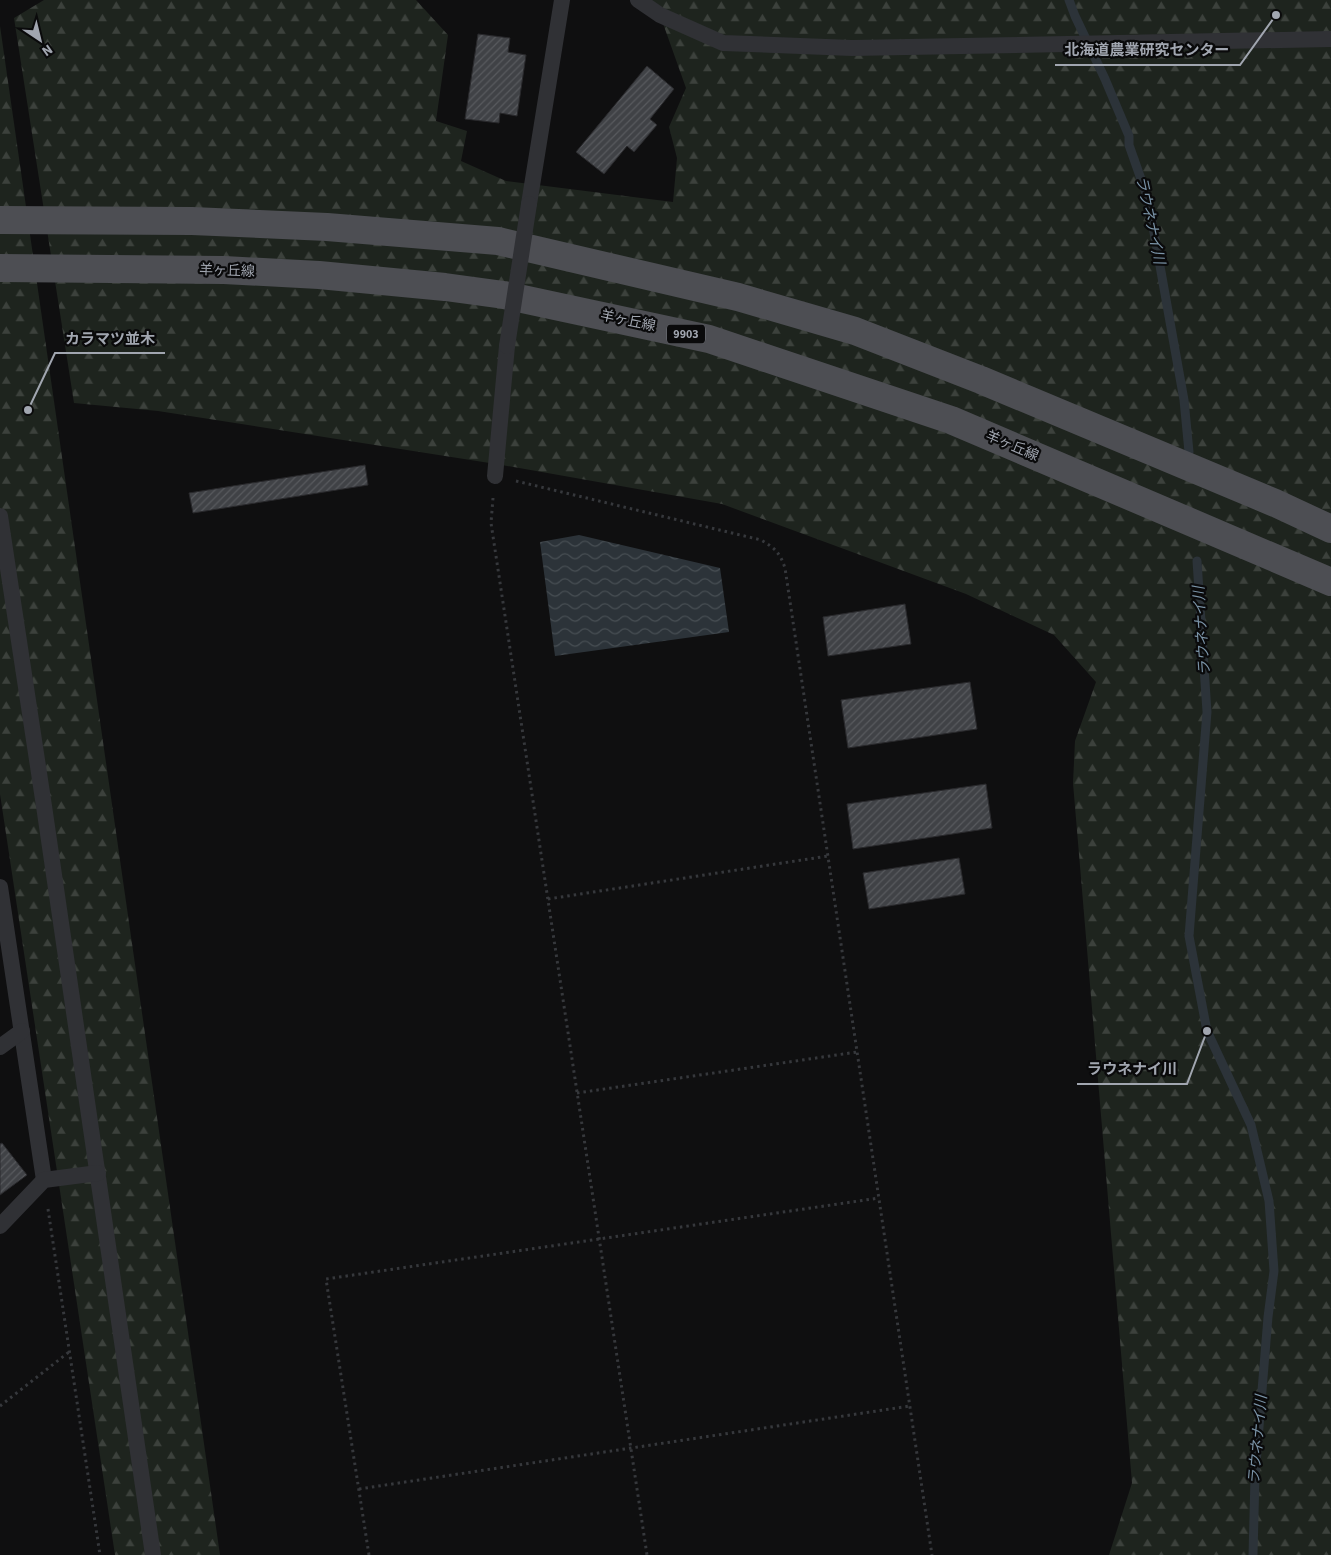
<svg xmlns="http://www.w3.org/2000/svg" width="1331" height="1555" viewBox="0 0 1331 1555" font-family="'Source Sans 3','Noto Sans JP',sans-serif">
	<style>
		.forest { fill: url(#forest-firs) }
		.water { fill: url(#water-waves) }
		.lines { fill: none; stroke-linecap: round; stroke-linejoin: round }
		.stream { stroke: #2c3339; stroke-width: 9 }
		.building { fill: url(#building-hatch); stroke: #29292c }
		.path { stroke: #36383c; stroke-width: 3; stroke-dasharray: 2.5 4; stroke-linecap: butt }
		.lane { stroke: #303135; stroke-width: 16 }
		.primary { stroke: #4d4e53; stroke-width: 28 }
		.lane-bridge { stroke: #303135; stroke-width: 16 }
		.labels { text-anchor: middle; dominant-baseline: central; stroke-width: 4.5; stroke-linejoin: round; paint-order: stroke }
		.shield { fill: #0a0a0b; stroke: #74777e; stroke-width: 1 }
		.shield-label { font-size: 12px; font-weight: bold; fill: #a1a6b0 }
		.street-label { font-size: 14px; fill: #a1a6b0; stroke: #0a0a0b }
		.water-label { font-size: 15px; font-style: italic; fill: #7b94a8; stroke: #0a0a0b }
		.leader { fill: none; stroke: #a1a6b0; stroke-width: 2 }
		.callout-dot { fill: #a1a6b0; stroke: #0a0a0b; stroke-width: 2 }
		.callout-label { font-size: 15px; text-anchor: middle; font-weight: bold; fill: #a1a6b0; stroke: #0a0a0b; stroke-width: 4.5; stroke-linejoin: round; paint-order: stroke }
	</style>
	<defs>
		<pattern id="forest-firs" width="22" height="20" patternUnits="userSpaceOnUse" patternTransform="scale(1.25)"><rect width="22" height="20" fill="#1e241e"/><path d="M5 1l3.5 6h-7zM16 11l3.5 6h-7z" fill="#3c413c"/></pattern>
		<pattern id="water-waves" width="16" height="10" patternUnits="userSpaceOnUse" patternTransform="scale(1.25)"><rect width="16" height="10" fill="#2c3339"/><path d="M0 5q4-4 8 0t8 0" fill="none" stroke="#474e53"/></pattern>
		<pattern id="building-hatch" width="6" height="6" patternUnits="userSpaceOnUse" patternTransform="scale(1.25)"><rect width="6" height="6" fill="#404246"/><path d="M-1 1l2-2M0 6l6-6M5 7l2-2" fill="none" stroke="#585a5e"/></pattern>
	</defs>
	<rect width="100%" height="100%" fill="#0f0f10"/>
	<g class="forest">
		<path d="M44,0H416L448,35L436,121L467,131L461,161L506,181L673,202L677,158L669,127L686,88L660,15L650,0H1331V1555H1109L1132,1483L1073,783L1075,741L1096,682L1054,635L966,594L722,504L496,464L158,411L74,403L14,18Z"/>
		<path d="M0,26L220,1555H115L0,794Z"/>
	</g>
	<path class="water" d="M579,535L720,568L729,632L555,656L540,542Z"/>
	<g class="lines">
		<g class="stream">
			<path d="M1069,0L1075,16L1105,79L1129,136V145L1148,199L1184,400L1189,452"/>
			<path d="M1197,561L1207,712L1189,936L1207,1031L1251,1125L1269,1201L1274,1271L1268,1317L1255,1476L1253,1555"/>
		</g>
	</g>
	<g class="building">
		<path d="M478,34L510,38L508,52L526,55L517,116L500,113L499,123L465,119Z"/>
		<path d="M647,66L674,89L650,119L657,125L634,152L627,146L604,174L576,152Z"/>
		<path d="M365,465L368,485L193,513L189,493Z"/>
		<path d="M905,604L911,644L828,656L823,617Z"/>
		<path d="M970,682L977,729L848,748L841,700Z"/>
		<path d="M986,784L992,828L853,849L847,804Z"/>
		<path d="M959,858L965,894L869,909L863,873Z"/>
		<path d="M2,1143L27,1175L0,1195V1144Z"/>
	</g>
	<g class="lines">
		<g class="path">
			<path d="M516,481L761,540C775,548 780,553 785,568L932,1555"/>
			<path d="M493,498L491,523L647,1555"/>
			<path d="M548,899L828,856"/>
			<path d="M577,1093L857,1052"/>
			<path d="M48,1209L100,1555"/>
			<path d="M0,1406L69,1352"/>
			<path d="M359,1489L910,1406"/>
			<path d="M369,1555L326,1279L879,1198"/>
		</g>
		<g class="lane">
			<path d="M638,0L660,15L723,43L852,48L1331,39"/>
			<path d="M529,204L562,0"/>
			<path d="M495,476L507,346"/>
			<path d="M0,516L44,806L153,1555"/>
			<path d="M0,887L44,1180"/>
			<path d="M0,1047L22,1031"/>
			<path d="M0,1226L44,1180L98,1173"/>
		</g>
		<g class="primary">
			<path d="M0,220L192,221L327,227L498,241L738,297L855,331L981,380L1275,503L1331,529"/>
			<path d="M0,268L224,270L319,275L445,287L504,295L709,339L951,420L1331,582"/>
		</g>
		<path class="lane-bridge" d="M507,346L529,204"/>
	</g>
	<g class="labels">
		<rect class="shield" x="667" y="324.5" width="38" height="19" rx="4"/>
		<g class="shield-label">
			<text x="686" y="334">9903</text>
		</g>
		<g class="street-label">
			<text transform="translate(227 271) rotate(2)">羊ヶ丘線</text>
			<text transform="translate(628 321) rotate(12)">羊ヶ丘線</text>
			<text transform="translate(1012 446) rotate(23)">羊ヶ丘線</text>
		</g>
		<g class="water-label">
			<text transform="translate(1150 220) rotate(78)">ラウネナイ川</text>
			<text transform="translate(1202 631) rotate(-94)">ラウネナイ川</text>
			<text transform="translate(1258 1440) rotate(-85)">ラウネナイ川</text>
		</g>
	</g>
	<path class="leader" d="M1276 15L1240 65H1055M28 410L55 353H165M1207 1031L1187 1084H1077"/>
	<g class="callout-dot">
		<circle cx="1276" cy="15" r="5"/>
		<circle cx="28" cy="410" r="5"/>
		<circle cx="1207" cy="1031" r="5"/>
	</g>
	<g class="callout-label">
		<text x="1147" y="55">北海道農業研究センター</text>
		<text x="110" y="344">カラマツ並木</text>
		<text x="1132" y="1074">ラウネナイ川</text>
	</g>
	<g transform="translate(40 40) rotate(145)" stroke="#0a0a0b" stroke-width="4" paint-order="stroke">
	<path d="M0-4L9 19L0 12L-9 19Z" fill="#a1a6b0"/>
	<text y="-8" font-size="14" font-weight="bold" text-anchor="middle" fill="#a1a6b0">N</text>
	</g>
</svg>
